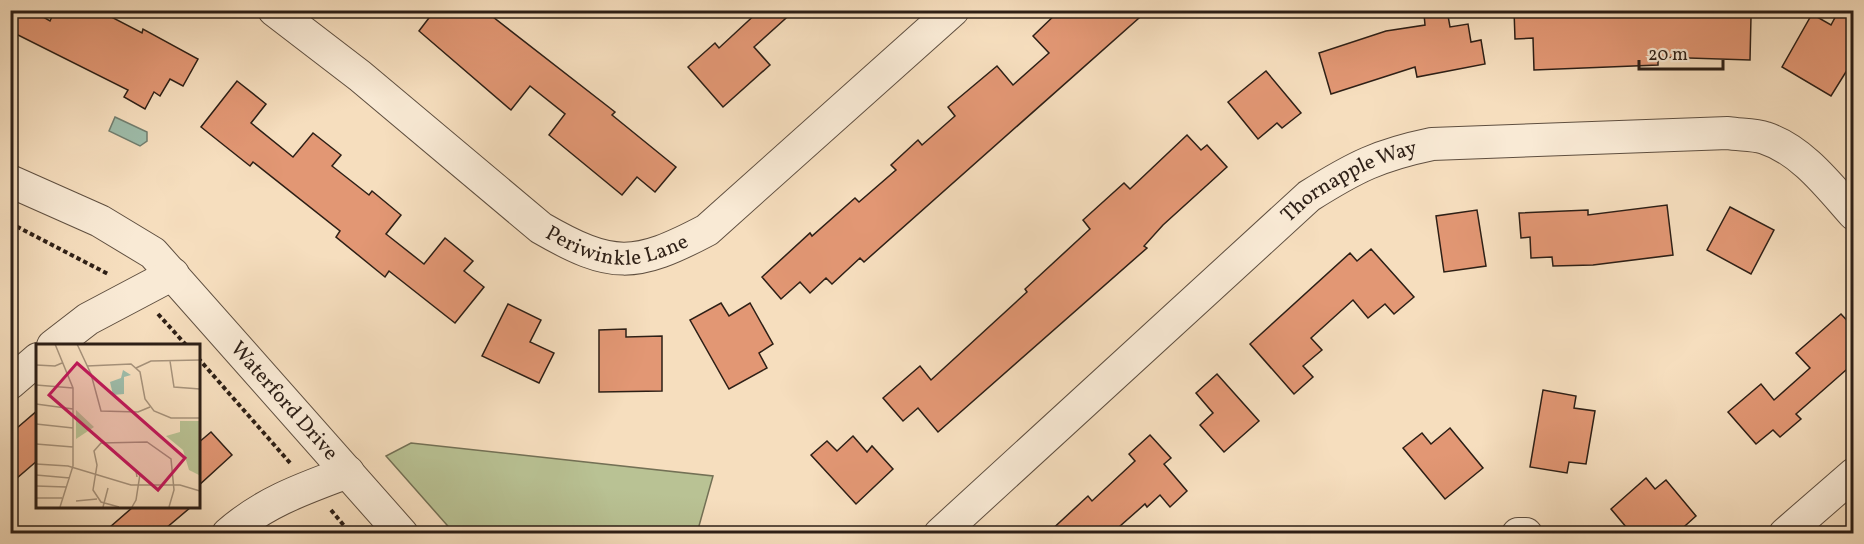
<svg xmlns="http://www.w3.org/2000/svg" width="1864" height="544" viewBox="0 0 1864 544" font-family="Vollkorn,serif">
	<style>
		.green { fill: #b9c294; stroke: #737055; stroke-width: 1.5 }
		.water { fill: #9ebdab; stroke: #717e6f; stroke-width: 1.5 }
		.building { fill: #e29774; stroke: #2d1f16; stroke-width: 1.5 }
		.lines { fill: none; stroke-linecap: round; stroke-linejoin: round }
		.street-casing { stroke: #5f4f40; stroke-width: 34 }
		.path { stroke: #2d1f16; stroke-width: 4; stroke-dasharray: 4.5 3; stroke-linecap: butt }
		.street { stroke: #f9ead5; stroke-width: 32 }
		.labels { text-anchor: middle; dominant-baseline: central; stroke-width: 5; stroke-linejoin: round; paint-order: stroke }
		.street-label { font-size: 21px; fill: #2d1f16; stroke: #f9ead5 }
		.inset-road { fill: none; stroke: #a6927b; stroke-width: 1.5 }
		.view { fill: #c2185b; fill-opacity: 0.15; stroke: #c2185b; stroke-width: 3 }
		.inset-edge { fill: none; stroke: #2d1f16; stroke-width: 3 }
	</style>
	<rect width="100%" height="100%" fill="#f6debe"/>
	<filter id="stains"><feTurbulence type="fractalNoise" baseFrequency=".00333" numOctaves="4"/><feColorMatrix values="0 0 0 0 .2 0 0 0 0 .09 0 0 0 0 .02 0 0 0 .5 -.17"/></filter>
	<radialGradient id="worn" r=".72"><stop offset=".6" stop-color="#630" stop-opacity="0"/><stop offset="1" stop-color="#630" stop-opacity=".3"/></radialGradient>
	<path class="green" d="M411,443L713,476L697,533H454L386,456Z"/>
	<path class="water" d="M115,117L147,132V141L140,146L109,131Z"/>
	<g class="building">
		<path d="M10,10H31L50,21L55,10H98L142,33L143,29L198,59L183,86L170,79L160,96L154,92L145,109L124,97L128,90L10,31Z"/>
		<path d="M435,10H484L615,112L612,115L676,167L655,192L637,177L622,195L549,135L565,114L530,86L511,110L419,31Z"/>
		<path d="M760,10H795L754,47L770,65L723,107L688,67L715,43L719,48Z"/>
		<path d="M1060,10H1148L864,262L860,258L832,284L826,278L810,293L800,282L781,299L762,277L810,233L812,236L855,198L859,202L896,170L891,165L918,140L922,145L955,116L948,107L997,66L1013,85L1049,53L1033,36Z"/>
		<path d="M1447,10L1450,27L1468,24L1471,42L1481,40L1485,64L1417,77L1415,67L1331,94L1319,53L1386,31L1425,25L1424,14Z"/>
		<path d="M1514,10H1657V13L1707,15V10H1731V17H1751L1750,60L1658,57V65L1534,70L1533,38L1515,39Z"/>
		<path d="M1838,12L1854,21V59L1831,96L1782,67L1812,14L1831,25Z"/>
		<path d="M1266,71L1301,113L1282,128L1277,123L1258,139L1228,102Z"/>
		<path d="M237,81L266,104L251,123L293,157L313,133L341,155L332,166L369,195L372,191L401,215L386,234L424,264L445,238L473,261L464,271L484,287L455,323L389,271L385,277L336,237L340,231L253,162L250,166L201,127Z"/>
		<path d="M1187,135L1201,150L1207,145L1227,167L1163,225L1144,246L1147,248L938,432L918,408L903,421L883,398L920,366L931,380L1027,292L1025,289L1090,229L1083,220L1124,183L1130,189Z"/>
		<path d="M1667,205L1673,255L1593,265L1553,266L1552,257L1531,258L1530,237L1521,238L1519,213L1588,210V215Z"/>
		<path d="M1730,207L1774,230L1751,274L1707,250Z"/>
		<path d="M1477,210L1486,266L1444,272L1436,216Z"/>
		<path d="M1371,249L1414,297L1394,314L1385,304L1368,318L1353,300L1311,338L1322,350L1303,366L1313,377L1294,394L1250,344L1350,253L1357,261Z"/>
		<path d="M721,303L729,316L750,303L773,344L759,353L767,368L729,389L690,320Z"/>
		<path d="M508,304L541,320L530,342L554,353L539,383L482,356Z"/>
		<path d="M1841,314L1854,328V363L1796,414L1801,419L1780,437L1773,430L1756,444L1728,412L1761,384L1774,400L1810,368L1796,353Z"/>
		<path d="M626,329V337L662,336V391L599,392V330Z"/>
		<path d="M1217,374L1259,421L1224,452L1200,425L1213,413L1196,393Z"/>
		<path d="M1543,390L1576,396L1574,408L1595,411L1586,464L1569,462L1567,473L1530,467Z"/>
		<path d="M38,410V460L10,484V434Z"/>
		<path d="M1450,428L1483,468L1445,499L1403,448L1422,433L1431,444Z"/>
		<path d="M211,432L232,455L198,486V443Z"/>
		<path d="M1150,435L1171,458L1164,464L1187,491L1170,507L1160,495L1147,507L1145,504L1111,534H1047L1088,496L1092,501L1135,461L1129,454Z"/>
		<path d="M853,436L867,452L872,446L893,469L856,504L811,455L827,441L837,451Z"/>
		<path d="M1646,478L1655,489L1666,480L1696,516L1676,534H1632L1611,509Z"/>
		<path d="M133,507H191L159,534H102Z"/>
	</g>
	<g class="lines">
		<g class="street-casing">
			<g id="street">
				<path id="s1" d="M274,10L360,76L541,228C612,269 635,268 707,230L953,10"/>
				<path id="s2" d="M10,181L100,221L153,253L402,534"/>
				<path d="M53,346L88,319L173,274"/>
				<path d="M10,383L38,359"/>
				<path d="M228,534C264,502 305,488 348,472"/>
				<path id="s3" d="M940,534L1309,196C1355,167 1379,155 1432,144L1728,133C1739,135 1754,134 1765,138C1802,150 1829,186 1854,214"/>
				<path d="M1518,534H1526"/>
				<path d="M1785,534L1854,474"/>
			</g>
		</g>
		<g class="path">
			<path d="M10,223L108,274"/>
			<path d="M158,314L187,346"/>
			<path d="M198,358L291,464"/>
			<path d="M331,510L351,534"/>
		</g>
		<use href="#street" class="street"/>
	</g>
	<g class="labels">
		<g class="street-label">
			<text stroke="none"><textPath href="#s3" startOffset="543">Thornapple Way</textPath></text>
			<text stroke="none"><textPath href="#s1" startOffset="426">Periwinkle Lane</textPath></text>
			<text stroke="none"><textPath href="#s2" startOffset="358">Waterford Drive</textPath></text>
		</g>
	</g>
	<g transform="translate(36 344)">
		<rect width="164" height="164" fill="#f6debe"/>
		<path d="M40,66L58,83L40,95ZM144,77H163V131L153,126L147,106L130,92L144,88Z" fill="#b9c294"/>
		<path d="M87,26L95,31L88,33V50L77,51L74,38L85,34Z" fill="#9ebdab"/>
		<path class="inset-road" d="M19,0L37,44V122L24,163M41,0L55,30L65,67L102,68L114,63M134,17L138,43L164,45M0,21L19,22L26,19M51,22L95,20L104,28L109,55L118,67L135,74H164M100,24L115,17L164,16M0,41L37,44M0,60L37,65M0,80L37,84M0,100L37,103M0,120L32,122L95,141H144L164,147M0,131L34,134M0,142L30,143M0,154H26M40,157L61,155M67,163L72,144M83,163L65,158L57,146L61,121L58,107L65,99L111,98L135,115L138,146L133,163M96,163L100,156L104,130L100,127L101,133"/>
		<path class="view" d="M41,19L149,114L122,146L13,51Z"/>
		<rect width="164" height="164" class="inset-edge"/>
	</g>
	<rect width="1864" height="544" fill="none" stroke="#f6debe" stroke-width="36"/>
	<rect x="12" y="12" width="1840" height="520" fill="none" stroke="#2d1f16" stroke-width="3"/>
	<rect x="18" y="18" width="1828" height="508" fill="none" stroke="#2d1f16" stroke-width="1.5"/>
	<path d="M1639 60v9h84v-9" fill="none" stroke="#2d1f16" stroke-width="3"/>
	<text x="1648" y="60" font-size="18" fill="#2d1f16" stroke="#f9ead5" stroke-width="4.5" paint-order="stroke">20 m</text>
	<rect width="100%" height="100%" filter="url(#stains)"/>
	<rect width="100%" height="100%" fill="url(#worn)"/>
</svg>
